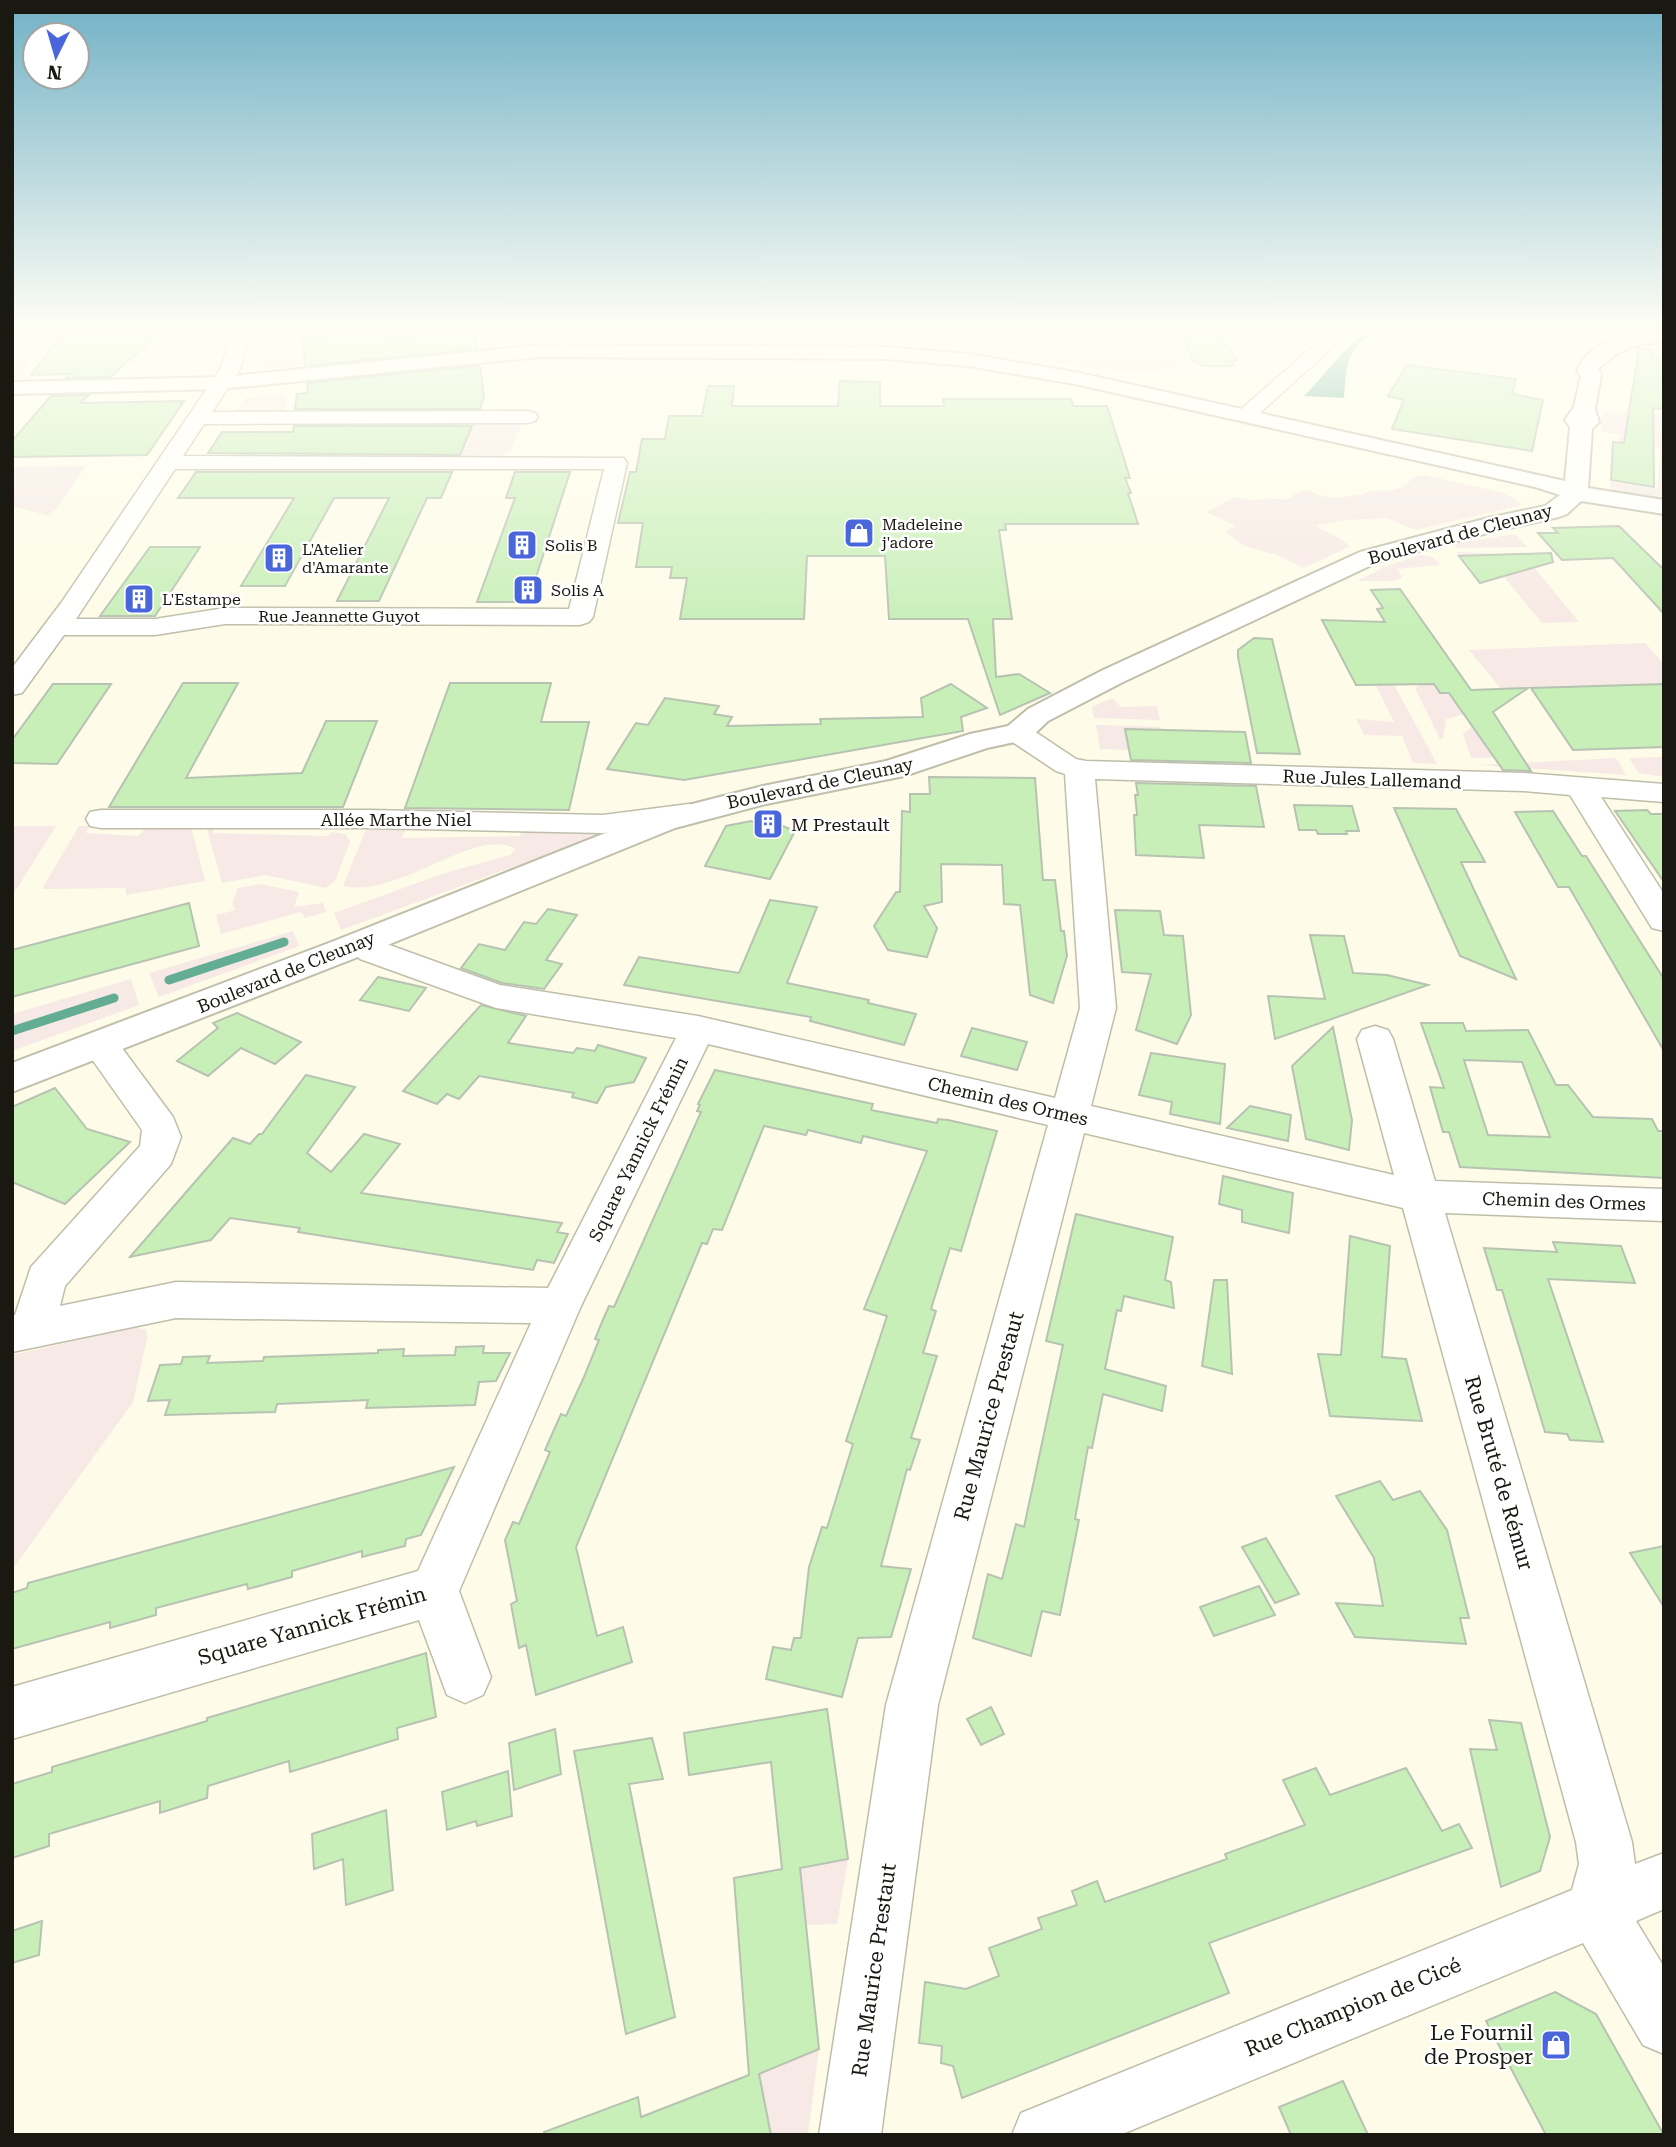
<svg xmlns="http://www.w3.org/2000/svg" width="1676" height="2147" viewBox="0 0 1676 2147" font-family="'Roboto Serif',serif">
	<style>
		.green { fill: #f7e9e5 }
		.water { fill: #62ad93 }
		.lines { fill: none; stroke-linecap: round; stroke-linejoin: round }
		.stream { stroke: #62ad93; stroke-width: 9 }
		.building { fill: #c8efb8; stroke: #b7c3b2; stroke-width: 2; fill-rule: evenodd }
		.street-casing { stroke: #bfbeaa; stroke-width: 3 }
		.secondary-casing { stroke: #bfbeaa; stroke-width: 4 }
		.street { fill: #fff; fill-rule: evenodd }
		.secondary { fill: #fff; fill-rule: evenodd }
		.labels { text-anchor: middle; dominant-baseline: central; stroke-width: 5; stroke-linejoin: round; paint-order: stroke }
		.far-poi-label { font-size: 16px; fill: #191811; stroke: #fff; text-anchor: start }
		.far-street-label { font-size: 16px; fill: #191811; stroke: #fff }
		.street-label { font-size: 18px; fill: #191811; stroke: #fff }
		.poi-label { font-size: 18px; fill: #191811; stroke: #fff; text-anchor: start }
		.near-street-label { font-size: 21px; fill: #191811; stroke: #fff }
		.near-poi-label { font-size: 21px; fill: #191811; stroke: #fff; text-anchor: end }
	</style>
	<rect width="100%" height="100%" fill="#fefce8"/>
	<g class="green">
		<path d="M12,331H49L19,377H12Z"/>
		<path d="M479,331H1157L1128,336L1133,345L1155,346L1158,353L1184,358V362C1152,387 1032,357 991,351C915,342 838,342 762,341C669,341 577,342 485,346Z"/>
		<path d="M294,339L296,366L262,368L271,341Z"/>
		<path d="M287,395L284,413H234L245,398Z"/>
		<path d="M1626,408L1664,415V506L1611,498V482L1658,489L1660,447L1618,441L1620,435L1601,431V417L1605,411L1623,414Z"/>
		<path d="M476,418L523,419L510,452L504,453L502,459H458Z"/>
		<path d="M86,466C73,482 63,503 49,516L12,506V467Z"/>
		<path d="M1424,475L1505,493L1522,505L1415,530L1387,518L1346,520L1316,525C1325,534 1342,536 1349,547L1304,568L1277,555L1244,546L1225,531L1236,526L1206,512L1236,497C1252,504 1269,496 1287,500C1312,481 1308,496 1334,498C1344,498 1351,495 1361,495C1372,487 1388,494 1400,488C1410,482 1412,477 1424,475Z"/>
		<path d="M1515,534L1527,547L1457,548L1453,544Z"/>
		<path d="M1456,552L1524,555L1579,622L1542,623L1486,555L1459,556Z"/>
		<path d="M1420,555L1433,557L1440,565L1397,569L1402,577L1395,581H1357L1387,566Z"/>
		<path d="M1645,643L1664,664V684L1501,689L1469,650Z"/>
		<path d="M1375,683H1393L1437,764L1413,763L1402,736L1364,735L1356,719L1394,722Z"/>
		<path d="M1421,684H1434L1440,693L1452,696L1468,713L1446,719L1443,739H1440L1415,688Z"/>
		<path d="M1112,698L1121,707L1157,706L1160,720L1094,718L1092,707Z"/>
		<path d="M1475,724L1478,734L1491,753L1515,752L1518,757L1471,758L1463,734Z"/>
		<path d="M1096,725L1161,727V730L1129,750L1100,749Z"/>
		<path d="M1664,757V777L1639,773L1629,758Z"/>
		<path d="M1616,758L1626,775L1479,765Z"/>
		<path d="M12,826H56L12,896Z"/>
		<path d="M79,826H89L86,833L138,836L148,826H191L205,881L126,895V888L42,889Z"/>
		<path d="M206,826H215L213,833L328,836L331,832L346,834L350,842L335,881L326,888L265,875L222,883Z"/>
		<path d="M367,827H406L402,838L520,836L523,828L611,831L341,930L334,913L445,873L510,855L516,849C475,825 399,899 343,886Z"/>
		<path d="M260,884L299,892L294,907L323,903L326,912L305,918L301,912L221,934L216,915L236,910L232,904L238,888Z"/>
		<path d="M293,931L299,946L159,997L149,973Z"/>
		<path d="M131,979L139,1005L12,1051V1014Z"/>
		<path d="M136,1327L146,1330L147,1338L133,1402L12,1570V1355Z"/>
		<path d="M848,1859L837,1924L806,1925L800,1868Z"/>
		<path d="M819,2049L808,2134L771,2135L759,2074Z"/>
	</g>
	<path class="water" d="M1367,331H1375C1345,351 1347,365 1344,398L1304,396C1325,375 1343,348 1367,331Z"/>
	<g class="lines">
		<g class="stream">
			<path d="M169,980L284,942"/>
			<path d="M12,1031L114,998"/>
		</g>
	</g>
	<g class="building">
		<path d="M64,331H162L110,377L66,378L70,374L31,375Z"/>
		<path d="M358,331H389L391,337L475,331L477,349L305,366L303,338Z"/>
		<path d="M1179,331H1217L1237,361H1231L1234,366H1201L1199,362H1194Z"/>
		<path d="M1639,348L1653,350V357L1664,359V409L1653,408L1654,487L1611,480L1613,442L1624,443Z"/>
		<path d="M1407,365L1516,379L1512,394L1543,400L1532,451L1392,429L1404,400L1388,396Z"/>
		<path d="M480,366L484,396L480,409H295L297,394L308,393L307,383Z"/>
		<path d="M840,381L880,382V406H944L943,399H1071L1073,406H1107L1130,478H1125L1131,493H1128L1138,524H1005L1006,530H999L1012,619H993L996,677L1019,674L1050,693L1000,715L968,619H889L885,556H807L804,619H680L687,578H670L672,567H636L643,523H618L630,472H636L642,439H665L669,416H702L708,386H734L732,406H838Z"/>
		<path d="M89,395L80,403L184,401L147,455L12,457V441L51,396Z"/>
		<path d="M294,426H472L460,455L208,453L222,432H293Z"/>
		<path d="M196,472H452L441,498H427L379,601H337L389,498H334L285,586H241L294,498H178Z"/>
		<path d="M515,472H570L528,602H477L515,498H506Z"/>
		<path d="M1619,526L1664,570V614L1613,558L1562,560L1538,533H1558L1553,528Z"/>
		<path d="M150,547H200L155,616H100Z"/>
		<path d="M1551,553L1553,562L1480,583L1459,556Z"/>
		<path d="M1400,589L1471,690L1528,688L1493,712L1531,771L1503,770L1449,693H1440L1434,684L1356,685L1322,620L1385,622L1377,609L1383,608L1371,590Z"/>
		<path d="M1254,638L1272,639L1300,754L1257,753L1238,657V650Z"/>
		<path d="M183,683H238L186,778L302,773L326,721H377L343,807H109Z"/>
		<path d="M450,683H551L541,722H589L569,810L405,808Z"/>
		<path d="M53,684H111L57,764L12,763V740Z"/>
		<path d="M951,684L987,708L961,717L963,731L684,780L607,769L636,723L648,725L665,698L719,706L714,714L732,717L727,726L821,724L820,719L923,717L921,698Z"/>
		<path d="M1664,684V747L1573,750L1531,688Z"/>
		<path d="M1125,729L1245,732L1251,763L1131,760Z"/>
		<path d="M929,777L1035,778L1043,880H1055L1061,931H1064L1067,956L1053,1003L1030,995L1020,905L1004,904L1002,865L941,864L942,902L924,906L937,928L927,957L888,950L874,926L896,892H900L902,811L910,812V794H930Z"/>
		<path d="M1136,783L1256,786L1264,827L1199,825L1204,858L1136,855L1134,815H1137L1135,795H1138Z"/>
		<path d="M1294,805L1352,806L1359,831H1346L1347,834H1318L1316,830H1299Z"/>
		<path d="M1394,808L1456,809L1485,862H1461L1516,979L1460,956Z"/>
		<path d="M1647,810L1651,814H1664V882L1615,811Z"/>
		<path d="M1553,811L1582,856H1586L1664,979V1051L1569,887H1558L1515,812Z"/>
		<path d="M765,819L795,831L770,879L705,866L726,826L751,821L759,825Z"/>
		<path d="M770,900L817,907L787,983L869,1000L868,1003L916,1014L904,1045L810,1021L811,1017L624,985L639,957L739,973Z"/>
		<path d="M189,903L199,946L12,997V950Z"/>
		<path d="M548,909L577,915L546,960L562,964L544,989L502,983L461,968L479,944L505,950L524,922L536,924Z"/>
		<path d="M1115,910L1160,911L1164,935L1183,936L1191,1015L1177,1044L1136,1030L1151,974L1122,972Z"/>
		<path d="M1310,935L1344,936L1353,973L1387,975L1428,985L1275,1039L1268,996L1325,999Z"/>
		<path d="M378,977L426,988L409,1011L360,1000Z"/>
		<path d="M481,1005L526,1016L508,1043L573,1053L577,1048L595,1051L598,1045L646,1058L634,1082L606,1087L597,1103L572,1097L574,1093L479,1076L459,1099L447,1094L437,1104L403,1091Z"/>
		<path d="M237,1013L301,1042L275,1064L241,1048L208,1076L177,1061L218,1028L213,1023Z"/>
		<path d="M1421,1023H1463L1466,1031L1528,1030L1556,1085H1568L1593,1117L1652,1119L1658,1131H1664V1178L1460,1167L1449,1132H1443L1430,1087L1444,1088ZM1464,1060L1522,1062L1550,1137L1488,1135Z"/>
		<path d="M1333,1027L1352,1120L1349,1150L1306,1139L1292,1066Z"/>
		<path d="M972,1028L1027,1042L1017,1070L961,1056Z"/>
		<path d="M1151,1053L1225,1064L1220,1124L1170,1114L1172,1102L1139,1095Z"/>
		<path d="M715,1070L873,1104L871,1110L937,1123L938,1119L948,1120L997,1131L961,1251L950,1248L931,1309L936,1311L923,1353L937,1356L911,1438L920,1440L910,1470L907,1469L881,1566L911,1569L891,1637L858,1638L842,1697L766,1679L773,1647L791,1650L794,1638H801L809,1567L822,1527L827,1528L853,1444L846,1441L887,1316L864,1309L927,1151L863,1136L861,1143L808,1130L806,1135L764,1126L722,1230L713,1229L707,1244L702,1243L576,1547L597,1636L623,1627L632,1662L536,1695L526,1645L519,1648L511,1604L517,1601L505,1540L513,1522L519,1524L550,1452L545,1450L561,1414L566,1416L584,1377L599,1340L595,1339L602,1322L609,1306L614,1307L701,1112L697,1111L700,1105L698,1104Z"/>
		<path d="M306,1075L355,1087L307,1153L331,1172L364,1134L400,1144L361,1193L562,1223L557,1232L568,1234L554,1263L537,1260L533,1270L298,1232L300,1228L230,1218L211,1240L130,1257L233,1138L250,1144L259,1134H262Z"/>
		<path d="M55,1088L87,1129L130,1142L65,1204L12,1182V1107Z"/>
		<path d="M1250,1106L1291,1115L1288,1141L1227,1128Z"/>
		<path d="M1223,1176L1293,1193L1289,1233L1242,1222V1210L1219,1204Z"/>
		<path d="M1076,1214L1173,1237L1165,1280L1171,1282L1174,1308L1124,1296L1121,1311L1117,1310L1105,1369L1166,1386L1162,1411L1103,1394L1092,1448L1088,1447L1075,1519L1079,1520L1060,1615L1042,1611L1031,1656L973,1638L988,1574L1002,1579L1016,1524L1024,1527L1063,1345L1046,1341Z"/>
		<path d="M1350,1236L1390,1246L1382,1357L1406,1359L1422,1421L1330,1416L1318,1354L1341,1355Z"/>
		<path d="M1553,1242L1621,1246L1635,1283L1548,1279L1603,1442L1570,1440L1567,1434L1545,1432L1502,1290H1497L1484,1248L1557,1252Z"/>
		<path d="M1214,1280H1227L1232,1374L1202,1366Z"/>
		<path d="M484,1346L483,1353H510L496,1381L479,1382L475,1405L366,1408L368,1400L277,1404L275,1412L165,1415L170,1400L148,1401L160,1365L181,1364L183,1357L210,1356L207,1363L263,1361L264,1357L378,1353V1350L404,1349L403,1356L455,1355L456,1347Z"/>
		<path d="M454,1467L421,1535L406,1539L405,1546L362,1557V1551L292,1571V1577L248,1589L247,1584L156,1608V1615L110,1628V1622L12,1649V1593L27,1588L28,1583Z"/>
		<path d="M1380,1481L1393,1500L1420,1491L1447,1530L1469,1618H1460L1466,1644L1355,1637L1336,1603L1383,1606L1374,1558L1336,1496Z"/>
		<path d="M1266,1538L1299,1594L1275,1603L1242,1547Z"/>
		<path d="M1664,1546V1607L1630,1553Z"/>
		<path d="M1259,1586L1275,1615L1214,1636L1200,1607Z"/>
		<path d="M426,1653L436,1717L397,1728L398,1739L290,1772L289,1761L208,1786L207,1798L160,1813V1801L49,1834V1846L12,1858V1784L52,1772V1767L207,1721V1718Z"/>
		<path d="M991,1707L1004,1734L981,1745L967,1719Z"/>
		<path d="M827,1709L848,1859L800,1868L819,2049L759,2074L771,2135H545L544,2132L638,2097L641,2117L749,2075L734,1878L782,1869L771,1762L689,1775L684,1733Z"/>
		<path d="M1489,1720L1521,1723L1550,1837L1540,1871L1501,1887L1470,1749L1497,1750Z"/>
		<path d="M555,1729L561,1774L514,1790L509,1743Z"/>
		<path d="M652,1738L663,1779L629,1784L675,2017L626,2034L574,1751Z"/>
		<path d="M1316,1768L1330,1795L1406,1768L1442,1831L1459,1824L1472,1848L1209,1943L1229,1993L962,2098L953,2066L941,2063L942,2046L919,2043L925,1982L966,1989L999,1976L989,1948L1042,1929L1038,1918L1077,1905L1072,1891L1097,1881L1105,1902L1227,1859L1225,1854L1305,1825L1283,1780Z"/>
		<path d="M508,1771L512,1816L477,1826L476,1821L447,1830L442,1792Z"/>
		<path d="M386,1810L393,1890L346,1905L343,1859L314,1869L312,1834Z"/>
		<path d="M42,1921L39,1955L12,1963V1931Z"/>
		<path d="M1555,1992L1596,2014L1664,2135H1546L1486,2021Z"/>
		<path d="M1343,2081L1368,2135H1291L1279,2107Z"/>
	</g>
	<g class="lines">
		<g class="street-casing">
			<g id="street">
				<path d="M234,331H252L239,371L212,412L528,411L535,413L538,417L535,421L528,423L204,424L183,456L624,458L627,463L593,617L589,622L580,625L225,624L155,635H64L22,693L12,695V668L61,603L219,371ZM175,469H604L569,609L225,608L155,619H76Z"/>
				<path d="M1331,331H1351L1253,419H1239L1236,415L1239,411Z"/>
				<path d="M1018,724L1028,727L1076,759L1086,761L1524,773L1664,784V802L1601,797L1664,894V931L1652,928L1570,795L1524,791L1095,779L1116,1008L1091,1106L1394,1175L1357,1039L1362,1030L1375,1026L1388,1030L1393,1039L1435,1181L1664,1189V1221L1445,1213L1632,1842L1635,1864L1664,1853V1909L1636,1921L1664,1967V2054L1643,2045L1583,1943L1120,2135H1012L1021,2113L1572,1890L1579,1864L1576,1842L1403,1208L1084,1133L938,1705L881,2135H819L886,1705L1048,1125L708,1044L581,1306L459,1591L491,1677L483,1695L465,1703L447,1695L419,1620L12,1739V1687L418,1571L531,1323L176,1318L12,1352V1315H15L31,1267L140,1146L142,1130L82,1045L87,1036L100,1032L113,1036L173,1117L181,1137L171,1164L65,1286L60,1306L176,1282L548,1288L676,1038L496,1008L360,959L346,943L351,935C365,931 373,933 384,943L500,985L698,1016L1055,1098L1080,1008L1065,774L1056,771L1008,739L1004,733L1008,727Z"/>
				<path d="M689,804L700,807L704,813L700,819L603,833L369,828H101L90,826L86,819L90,812L101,810H369L603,815Z"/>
			</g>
		</g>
		<g class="secondary-casing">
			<path id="secondary" d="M1664,331V342C1632,344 1621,348 1598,369L1601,375L1595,409L1599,422L1592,429L1588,488L1664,500V514L1581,501L1567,514L1559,517L1491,532L1378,562L1123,682L1048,721L1029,739L987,748L904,776L766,804L675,828L358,957L12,1092V1063L334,941L653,814L763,786L886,761L970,734L1008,726L1028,709L1103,670L1360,552L1488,518L1545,506L1560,495L1535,487L1075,384L968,366L886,359L540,357L221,389L12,394V382L221,377L540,345L886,347L968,354L1075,372L1565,481L1570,427L1565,420L1574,407L1581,376L1577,371C1590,339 1633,331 1664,331Z"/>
		</g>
		<use href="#street" class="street"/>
		<use href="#secondary" class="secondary"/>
	</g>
	<linearGradient id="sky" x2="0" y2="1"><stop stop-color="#72b1c6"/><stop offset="0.52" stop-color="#fffef5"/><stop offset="1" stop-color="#fffef5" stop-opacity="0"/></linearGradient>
	<rect width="1676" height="631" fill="url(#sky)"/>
	<defs>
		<g id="shop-square" transform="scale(1.575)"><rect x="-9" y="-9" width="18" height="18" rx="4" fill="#4967db" stroke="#fff"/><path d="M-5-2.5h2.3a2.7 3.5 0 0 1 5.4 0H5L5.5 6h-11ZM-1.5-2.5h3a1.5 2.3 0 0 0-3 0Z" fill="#fff"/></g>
		<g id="building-square" transform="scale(1.575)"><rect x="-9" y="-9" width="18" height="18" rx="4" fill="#4967db" stroke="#fff"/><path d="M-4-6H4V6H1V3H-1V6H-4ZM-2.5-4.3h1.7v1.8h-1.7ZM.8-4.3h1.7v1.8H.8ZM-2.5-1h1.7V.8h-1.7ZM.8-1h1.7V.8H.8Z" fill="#fff"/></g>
	</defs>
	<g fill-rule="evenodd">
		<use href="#shop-square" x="859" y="533"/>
		<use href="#building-square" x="522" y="545"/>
		<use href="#building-square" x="279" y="558"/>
		<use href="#building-square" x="528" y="590"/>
		<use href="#building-square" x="139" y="599"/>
		<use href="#building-square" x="768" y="824"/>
		<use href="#shop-square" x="1556" y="2045"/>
	</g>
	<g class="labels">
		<g class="far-poi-label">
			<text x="882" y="524">Madeleine<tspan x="882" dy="18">j'adore</tspan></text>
			<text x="545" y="545">Solis B</text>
			<text x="302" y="549">L'Atelier<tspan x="302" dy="18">d'Amarante</tspan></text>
			<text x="551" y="590">Solis A</text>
			<text x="162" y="599">L'Estampe</text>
		</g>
		<g class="far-street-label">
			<text x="339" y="616">Rue Jeannette Guyot</text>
		</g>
		<g class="street-label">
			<text transform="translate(1460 534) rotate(-15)">Boulevard de Cleunay</text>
			<text transform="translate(1372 779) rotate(2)">Rue Jules Lallemand</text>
			<text transform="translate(820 783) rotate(-12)">Boulevard de Cleunay</text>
			<text x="396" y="819">Allée Marthe Niel</text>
			<text transform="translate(286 972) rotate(-22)">Boulevard de Cleunay</text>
			<text transform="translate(1008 1101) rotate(13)">Chemin des Ormes</text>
			<text transform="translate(638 1149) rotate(-64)">Square Yannick Frémin</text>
			<text transform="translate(1564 1201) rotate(2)">Chemin des Ormes</text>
		</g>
		<g class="poi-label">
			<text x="791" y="824">M Prestault</text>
		</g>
		<g class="near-street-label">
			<text transform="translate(989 1416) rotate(-75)">Rue Maurice Prestaut</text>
			<text transform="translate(1499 1473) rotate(74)">Rue Bruté de Rémur</text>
			<text transform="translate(312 1626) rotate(-16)">Square Yannick Frémin</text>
			<text transform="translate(874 1970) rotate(-82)">Rue Maurice Prestaut</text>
			<text transform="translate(1353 2007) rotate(-22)">Rue Champion de Cicé</text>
		</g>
		<g class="near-poi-label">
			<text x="1533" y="2033">Le Fournil<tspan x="1533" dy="24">de Prosper</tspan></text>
		</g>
	</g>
	<rect width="1676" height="2147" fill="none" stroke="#191811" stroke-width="28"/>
	<g transform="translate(56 56) rotate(185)"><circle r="33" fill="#ffffff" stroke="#a3a3a0" stroke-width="2"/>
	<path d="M0-5L12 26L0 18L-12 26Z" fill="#4967db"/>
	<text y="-10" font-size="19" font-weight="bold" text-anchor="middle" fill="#191811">N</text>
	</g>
</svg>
